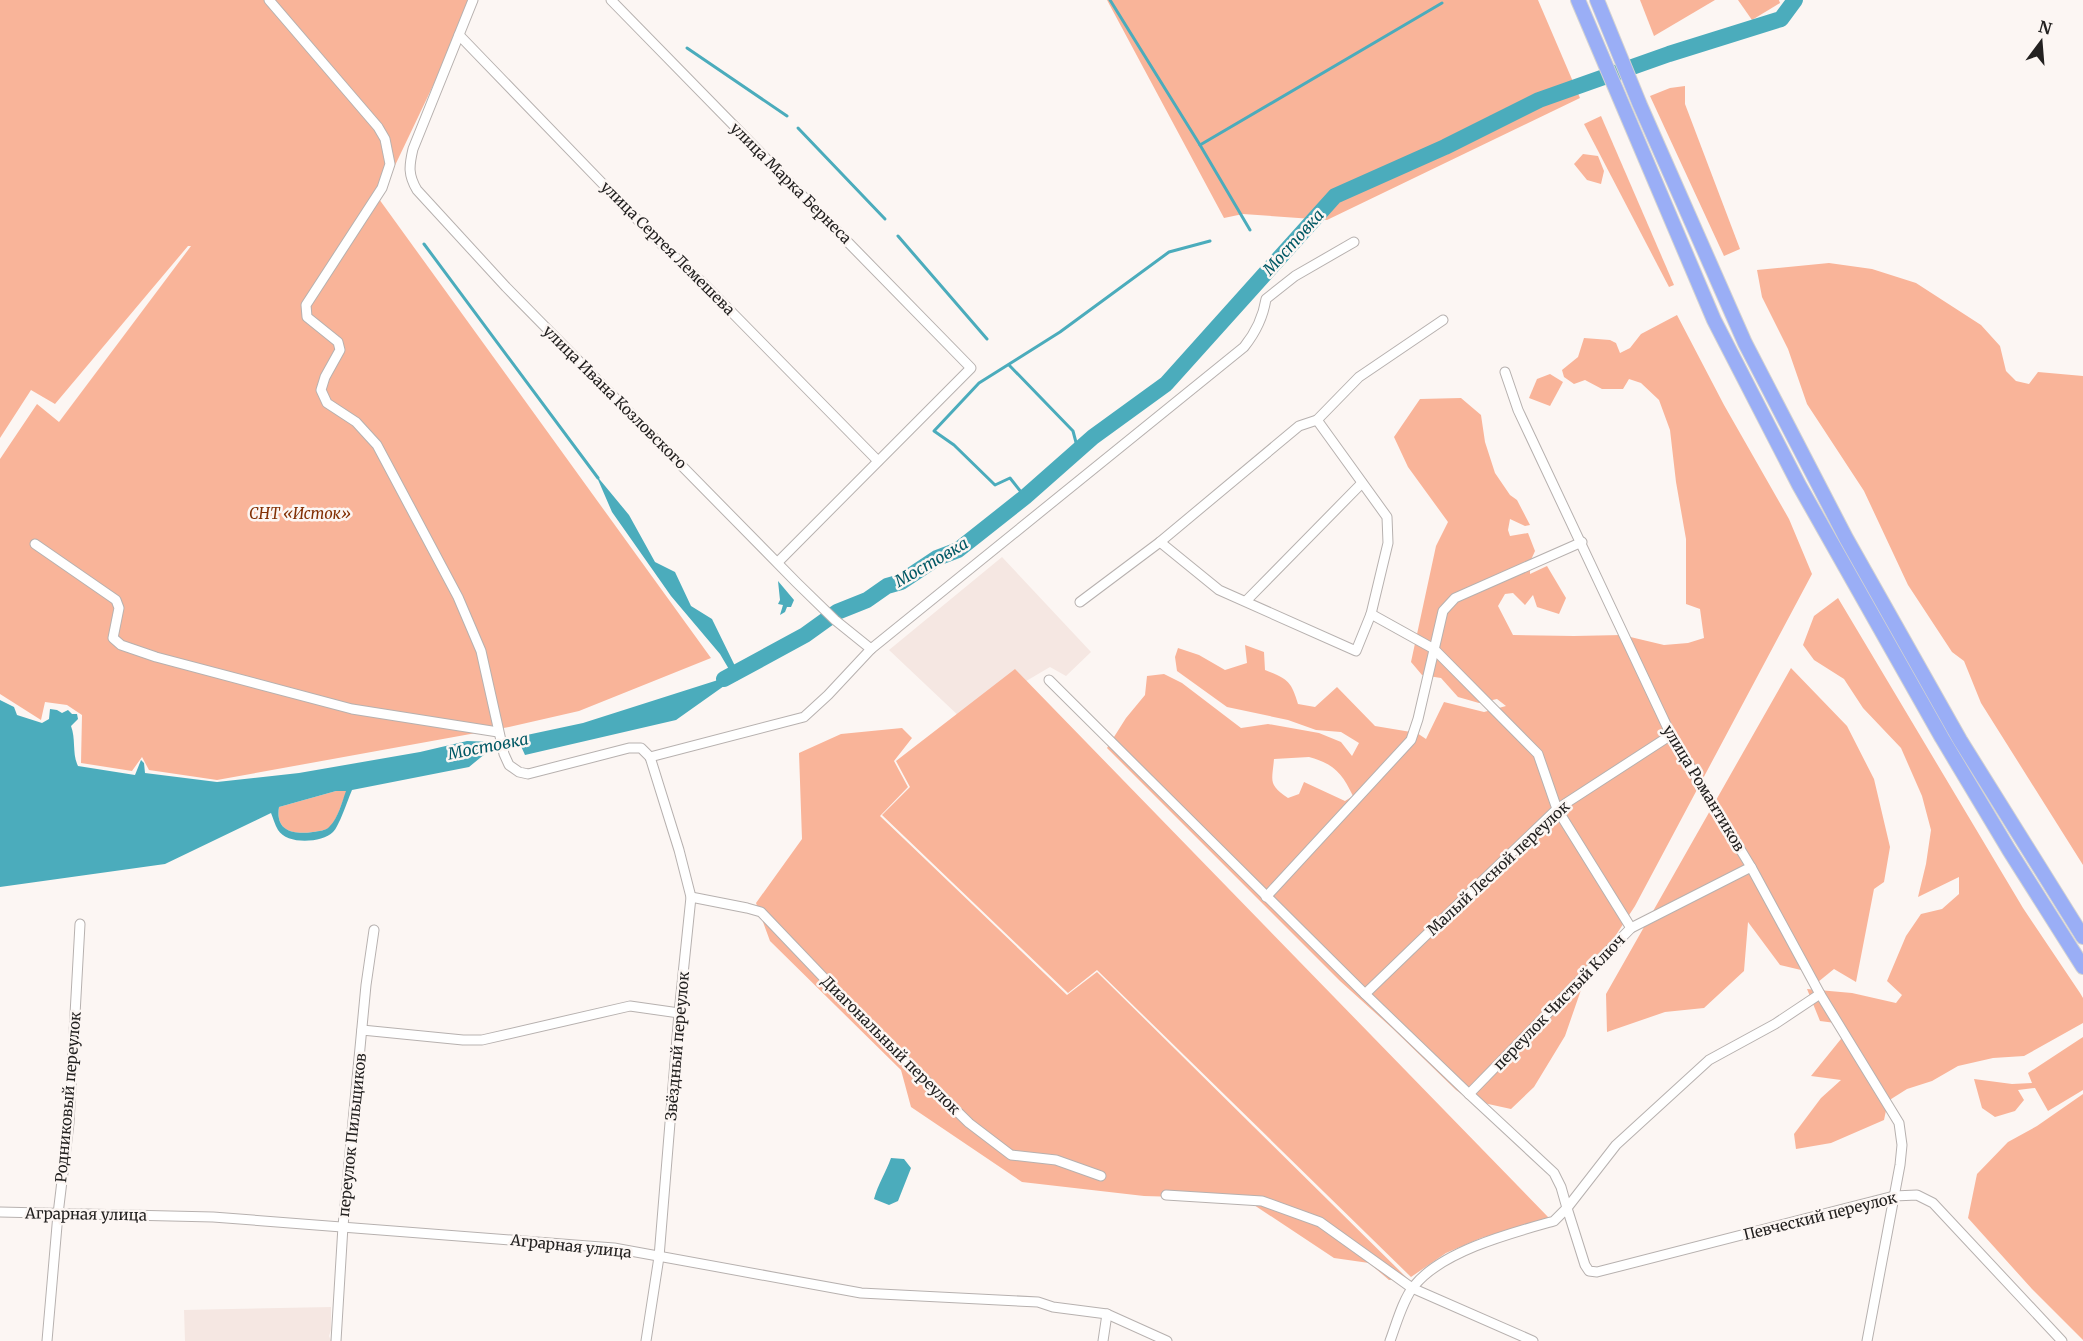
<svg xmlns="http://www.w3.org/2000/svg" width="2083" height="1341" viewBox="0 0 2083 1341" font-family="Merriweather,serif">
	<style>
		.built { fill: #f5e7e2 }
		.green { fill: #f9b499; fill-rule: evenodd }
		.water { fill: #4bacbc; fill-rule: evenodd }
		.lines { fill: none; stroke-linecap: round; stroke-linejoin: round }
		.stream { stroke: #4bacbc; stroke-width: 3 }
		.river { stroke: #4bacbc; stroke-width: 16 }
		.minor-casing { stroke: #b7b1af; stroke-width: 11 }
		.highway-casing { stroke: #d3d3d2; stroke-width: 16 }
		.minor { stroke: #fff; stroke-width: 9 }
		.highway { stroke: #9aaef6; stroke-width: 14 }
		.labels { text-anchor: middle; dominant-baseline: central; stroke-width: 5; stroke-linejoin: round; paint-order: stroke }
		.street-label { font-size: 15px; fill: #232120; stroke: #fcf6f3 }
		.park-label { font-size: 15px; font-style: italic; fill: #823005; stroke: #fcf6f3 }
		.water-label { font-size: 16px; font-style: italic; fill: #005864; stroke: #fcf6f3 }
	</style>
	<rect width="100%" height="100%" fill="#fcf6f3"/>
	<g class="built">
		<path d="M1002,557L1091,652L1066,676L1050,667L962,719L889,650Z"/>
		<path d="M331,1307V1330L329,1336L331,1341H185L184,1310Z"/>
	</g>
	<g class="green">
		<path d="M0,0H469L440,71L379,199L711,658L579,711L509,727L217,780L149,770L142,757L132,771L81,763L82,715L67,705L45,702L41,720L0,694V459L37,404L59,422L191,246H188L55,404L31,390L0,438Z"/>
		<path d="M1107,0H1538L1580,98L1327,220L1243,214L1224,218Z"/>
		<path d="M1640,0H1715L1654,36Z"/>
		<path d="M1738,0H1779L1780,3L1752,20Z"/>
		<path d="M1685,86V104L1740,249L1724,256L1650,96L1670,88Z"/>
		<path d="M1601,116L1674,285L1669,287L1584,124Z"/>
		<path d="M1583,154L1598,156L1604,171L1601,184L1587,180L1574,164Z"/>
		<path d="M1829,263L1872,269L1916,283L1981,325L2000,346L2006,371L2016,381L2029,384L2038,372L2083,376V865L1981,703L1964,661L1952,652L1908,585L1864,491L1807,404L1788,349L1762,297L1757,270Z"/>
		<path d="M1677,315L1724,405L1789,519L1812,574L1635,906L1582,987L1565,1036L1534,1087L1511,1109L1470,1100L1456,1090L1392,1028L1340,981L1107,748L1126,718L1145,695L1147,676L1164,674L1182,683L1241,728L1268,724L1319,733L1341,742L1352,756L1359,743L1341,732L1316,730L1288,720L1227,707L1177,671L1175,657L1178,648L1199,655L1225,670L1247,663L1245,645L1264,652L1265,670C1287,679 1291,680 1298,704L1315,707L1337,687L1375,726L1417,733L1426,739L1444,702L1484,712L1506,706L1497,699L1479,703L1458,697L1441,678L1422,675L1411,662L1436,546L1448,522L1408,467L1394,437L1420,399L1461,398L1481,415L1485,442L1495,473L1510,495L1517,500L1530,525L1525,526L1510,519L1508,530L1510,536L1528,533L1535,551L1530,562V574L1547,566L1566,598L1559,614L1537,607L1533,595L1525,605L1513,593L1505,594L1498,606L1513,635L1574,636L1622,635L1664,645L1688,643L1704,638L1700,609L1686,604V539L1676,482L1670,430L1659,400L1641,383L1629,379L1623,389H1602L1585,380L1574,384L1564,377L1562,370L1578,357L1584,338L1610,340L1616,343L1620,353L1630,348L1641,334ZM1309,757C1334,764 1342,773 1353,796L1345,801L1304,782L1299,794L1288,798C1268,784 1272,782 1274,759Z"/>
		<path d="M1550,374L1563,382L1550,406L1529,398L1537,379Z"/>
		<path d="M1838,598L2023,908L2080,993L2083,998V1023L2024,1056L1993,1058L1958,1066L1932,1081L1907,1089L1888,1101L1884,1120L1831,1143L1796,1149L1794,1134L1821,1098L1841,1080L1811,1076L1845,1034L1843,1024L1820,1021L1807,989L1852,993L1896,1003L1902,995L1887,981L1906,936L1921,914L1942,909L1959,894V877L1918,897L1926,864L1931,830L1922,796L1901,748L1863,708L1844,679L1814,660L1803,645L1814,616Z"/>
		<path d="M1791,668L1847,726L1874,779L1890,847L1884,882L1874,889L1856,982L1834,969L1818,982L1801,970L1780,965L1748,922L1744,971L1704,1008L1665,1012L1607,1032L1606,994Z"/>
		<path d="M1015,669L1549,1218L1481,1238L1446,1253L1411,1277L1097,970L1068,993L882,815L910,787L896,761Z"/>
		<path d="M902,728L912,738L894,761L908,787L880,816L1067,995L1097,972L1408,1279L1389,1280L1369,1263L1334,1258L1245,1199L1144,1196L1022,1182L911,1107L901,1070L770,941L756,903L802,839L799,753L841,734Z"/>
		<path d="M336,791H347C342,801 338,818 331,826C326,831 319,831 313,832C293,835 275,831 279,807Z"/>
		<path d="M2083,1037V1090L2048,1111L2035,1088L2018,1090L2024,1100L2015,1111L1995,1117L1982,1108L1974,1079L2012,1084L2032,1083L2028,1073Z"/>
		<path d="M2083,1094V1340L2032,1289L1968,1218L1977,1174L2008,1142L2037,1126Z"/>
	</g>
	<g class="water">
		<path d="M596,475L629,515L655,562L675,572L691,606L712,619L735,666L743,668L738,680L724,686L676,720L525,755L520,744L491,749L469,767L352,790C348,799 339,827 333,832C322,843 287,845 278,830C275,825 273,818 271,813L165,864L0,887V700L14,707L17,715L42,723L49,719L50,709L57,710L62,713L68,710L72,714H77L78,719L71,726C76,739 72,754 78,766L135,775L141,760L144,763L145,773L217,782L299,773L420,752L467,741L494,742L583,723L718,680L730,671L720,654L671,596L612,512ZM336,791H346C342,802 338,818 330,826C326,831 319,831 313,832C293,835 275,831 279,807Z"/>
		<path d="M778,581L794,600L791,607H787L785,612L780,615L783,605L778,604L780,600Z"/>
		<path d="M891,1158L904,1159L911,1168L898,1201L889,1205L874,1199C878,1184 886,1172 891,1158Z"/>
	</g>
	<g class="lines">
		<g class="stream">
			<path d="M1110,0L1200,145"/>
			<path d="M687,48L787,116"/>
			<path d="M798,128L885,219"/>
			<path d="M1250,230L1200,145L1442,3"/>
			<path d="M898,236L987,339"/>
			<path d="M424,244L598,478"/>
			<path d="M1009,365L1073,431L1078,450"/>
			<path d="M1025,497L1010,478L995,485L954,445L934,431L979,383L1060,332L1169,252L1210,241"/>
		</g>
		<path class="river" d="M724,679L805,635L837,612L867,600L887,586L901,582L937,558L958,550L1025,497L1093,437L1166,384L1335,196L1445,147L1539,100L1669,54L1781,19L1795,0"/>
		<g class="minor-casing">
			<g id="minor">
				<path d="M269,0L378,127L385,139L390,164L382,188L306,305L307,317L338,342L340,350L325,377L321,390L327,403L356,422L377,445L458,597L481,651L504,754L509,765L519,772L528,774L629,748H641L650,757"/>
				<path d="M473,0L413,149C409,166 408,175 417,190L506,287L797,583L835,620L871,649"/>
				<path d="M611,0L971,368L778,562"/>
				<path d="M459,35L658,241L706,286L878,461"/>
				<path d="M1505,372L1518,410L1671,735L1751,867L1820,994L1899,1123L1902,1145L1900,1165L1867,1341"/>
				<path d="M1160,542L1219,590L1356,651L1371,614L1388,543L1387,517L1317,420"/>
				<path d="M35,544L116,600L119,608L113,638L121,645L156,657L352,709L498,732"/>
				<path d="M1246,601L1362,483"/>
				<path d="M1080,602L1160,542L1299,426L1317,420L1359,377L1443,320"/>
				<path d="M1371,614L1434,649L1538,754L1557,809L1631,928"/>
				<path d="M1049,680L1365,994L1469,1094L1554,1173L1561,1187L1567,1208L1554,1221C1511,1233 1442,1251 1414,1286C1403,1299 1396,1325 1390,1341"/>
				<path d="M650,757L804,717L828,695L871,649L1244,347C1256,332 1263,318 1266,299L1295,276L1354,242"/>
				<path d="M691,897L747,908L761,912L866,1022L969,1123L1011,1155L1056,1160L1101,1176"/>
				<path d="M1266,897L1411,740L1418,719L1443,611L1455,598L1582,542"/>
				<path d="M1365,994L1557,809L1671,735"/>
				<path d="M1820,994L1775,1024L1709,1060L1616,1145L1567,1208L1585,1265L1589,1271L1597,1272L1894,1196L1917,1195L1933,1203L2062,1341"/>
				<path d="M362,1030L463,1040H482L630,1006L679,1013"/>
				<path d="M1469,1094L1631,928L1751,867"/>
				<path d="M1166,1195L1262,1201L1320,1222L1412,1288L1533,1341"/>
				<path d="M0,1212L213,1217L614,1248L861,1293L1038,1302L1053,1307L1107,1314L1167,1341"/>
				<path d="M47,1341L58,1214L69,1123L80,924"/>
				<path d="M336,1341L343,1226L366,985L374,930"/>
				<path d="M646,1341L659,1257L679,1013L691,897L679,850L650,757"/>
				<path d="M1103,1341L1107,1314"/>
			</g>
		</g>
		<g class="highway-casing">
			<g id="highway">
				<path d="M1578,0L1714,320L1799,485L1942,738L2009,850L2083,967"/>
				<path d="M1597,0L1640,105L1745,343L1846,538L1960,740L2083,937"/>
			</g>
		</g>
		<use href="#minor" class="minor"/>
		<use href="#highway" class="highway"/>
	</g>
	<g class="labels">
		<g class="street-label">
			<text transform="translate(791 183) rotate(45)">улица Марка Бернеса</text>
			<text transform="translate(668 248) rotate(45)">улица Сергея Лемешева</text>
			<text transform="translate(615 397) rotate(45)">улица Ивана Козловского</text>
			<text transform="translate(1704 788) rotate(59)">улица Романтиков</text>
			<text transform="translate(1498 868) rotate(-43)">Малый Лесной переулок</text>
			<text transform="translate(1559 1002) rotate(-46)">переулок Чистый Ключ</text>
			<text transform="translate(891 1045) rotate(45)">Диагональный переулок</text>
			<text transform="translate(677 1046) rotate(-85)">Звёздный переулок</text>
			<text transform="translate(68 1097) rotate(-85)">Родниковый переулок</text>
			<text transform="translate(352 1135) rotate(-84)">переулок Пильщиков</text>
			<text transform="translate(86 1214) rotate(1)">Аграрная улица</text>
			<text transform="translate(1820 1216) rotate(-14)">Певческий переулок</text>
			<text transform="translate(571 1246) rotate(6)">Аграрная улица</text>
		</g>
		<g class="park-label">
			<text x="300" y="513">СНТ «Исток»</text>
		</g>
		<g class="water-label">
			<text transform="translate(1293 242) rotate(-48)">Мостовка</text>
			<text transform="translate(931 562) rotate(-30)">Мостовка</text>
			<text transform="translate(488 746) rotate(-11)">Мостовка</text>
		</g>
	</g>
	<g transform="translate(2041 42) rotate(16)" stroke="#fcf6f3" stroke-width="4.5" paint-order="stroke">
	<path d="M0-4.5L10 22L0 15L-10 22Z" fill="#232120"/>
	<text y="-9" font-size="16" font-weight="bold" text-anchor="middle" fill="#232120">N</text>
	</g>
</svg>
